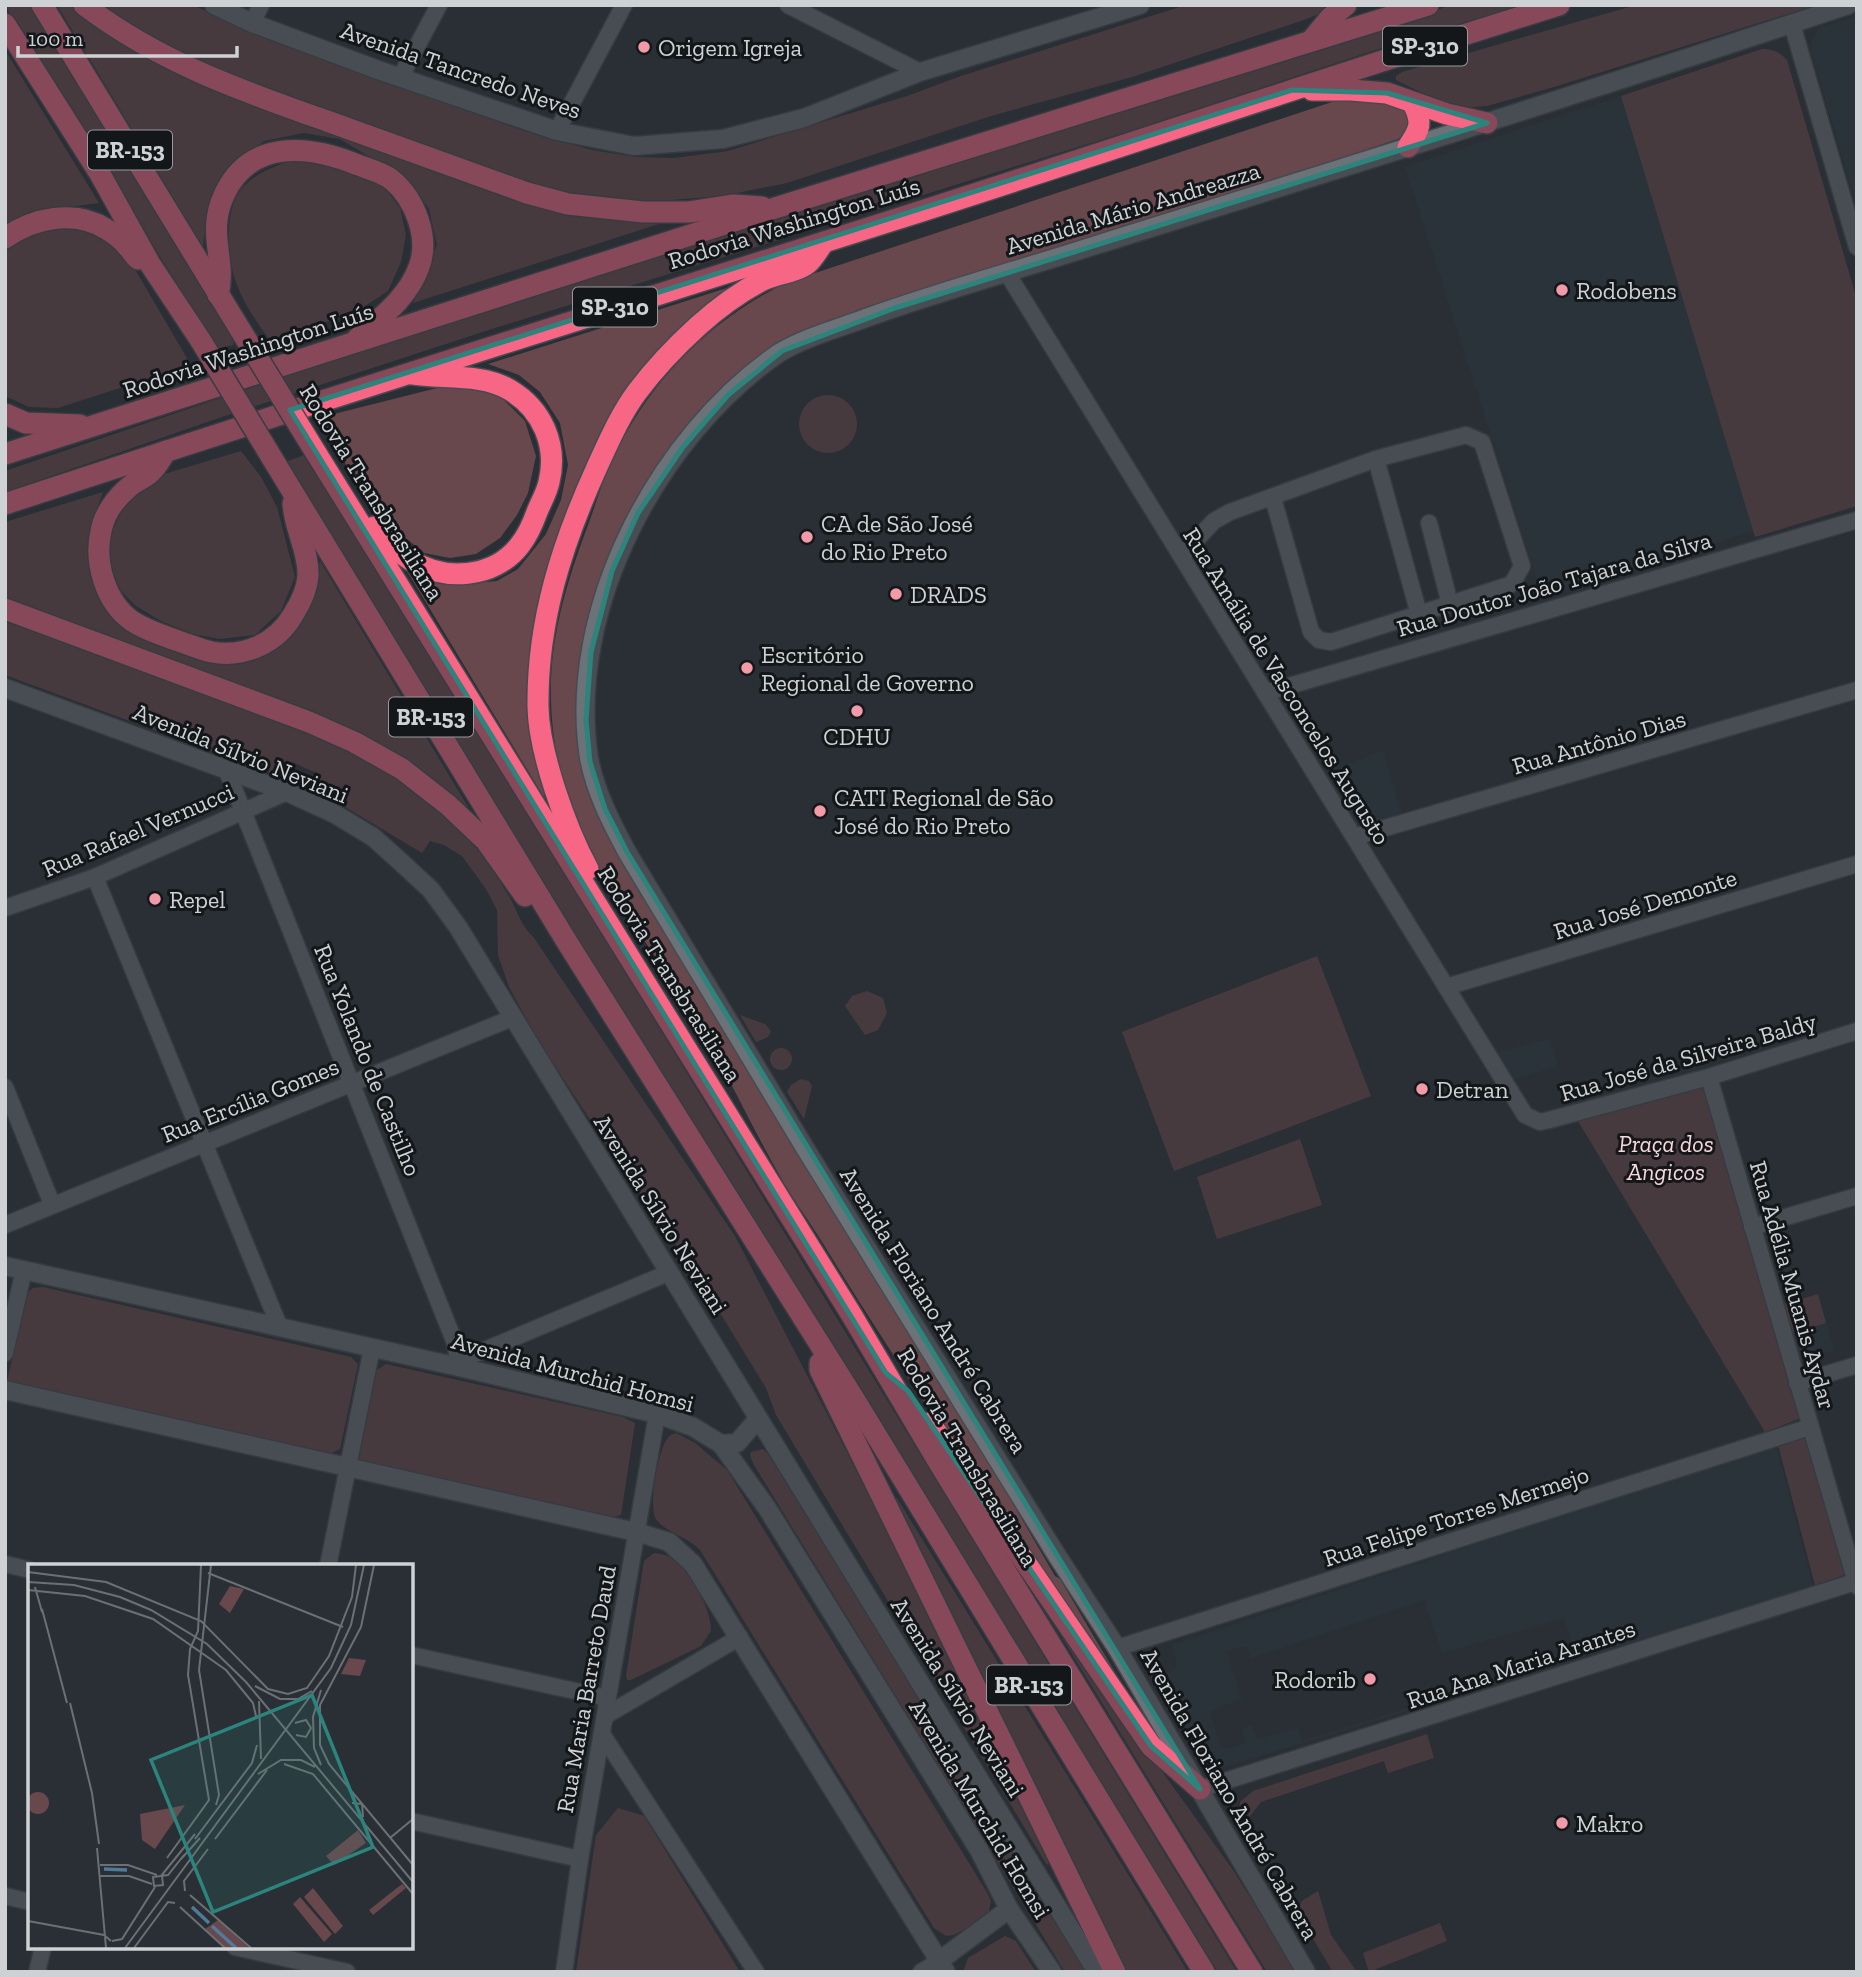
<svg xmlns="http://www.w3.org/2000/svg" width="1862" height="1977" viewBox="0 0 1862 1977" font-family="'Zilla Slab',serif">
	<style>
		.built { fill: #2c3841; fill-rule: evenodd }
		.green { fill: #68484d }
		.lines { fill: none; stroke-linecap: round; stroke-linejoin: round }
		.street-casing { stroke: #464b50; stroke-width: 19 }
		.secondary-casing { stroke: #464b50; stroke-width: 21 }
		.highway-casing { stroke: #464b50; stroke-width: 24 }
		.street { stroke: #6b7278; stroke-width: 16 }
		.secondary { stroke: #6b7278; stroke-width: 18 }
		.highway { stroke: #f86686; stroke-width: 21 }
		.highway-bridge-casing { stroke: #464b50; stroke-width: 24; stroke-linecap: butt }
		.highway-bridge { stroke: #f86686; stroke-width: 21 }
		.marked { fill: none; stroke: #2c847d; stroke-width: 5; stroke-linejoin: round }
		.poi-dot { fill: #f39aa8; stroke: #141719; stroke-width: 2.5 }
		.labels { text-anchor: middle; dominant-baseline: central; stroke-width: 6; stroke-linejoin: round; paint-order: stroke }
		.shield { fill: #141719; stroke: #969a9d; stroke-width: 2 }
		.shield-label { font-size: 23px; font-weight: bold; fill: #ced2d5 }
		.poi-label { font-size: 24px; fill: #ced2d5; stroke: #141719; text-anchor: start }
		.street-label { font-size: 24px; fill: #ced2d5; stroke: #141719 }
		.park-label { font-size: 24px; font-style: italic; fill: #f9d6da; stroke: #141719 }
		.inset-river { fill: none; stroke: #4f7b9b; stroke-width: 3.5 }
		.inset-road { fill: none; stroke: #6b7074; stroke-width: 2 }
		.view { fill: #2c847d; fill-opacity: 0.15; stroke: #2c847d; stroke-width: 3.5 }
		.inset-edge { fill: none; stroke: #ced2d5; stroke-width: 3.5 }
	</style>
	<rect width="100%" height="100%" fill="#292f34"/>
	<g class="built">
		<path d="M1857,16V206L1811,51V41L1820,28Z"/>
		<path d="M1621,96L1753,531L1543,598L1405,167Z"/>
		<path d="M1383,750L1402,815L1372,826L1360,821L1328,772Z"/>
		<path d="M1550,1039L1558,1066L1510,1080L1495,1053Z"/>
		<path d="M1826,1323L1834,1350L1800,1360L1792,1333Z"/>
		<path d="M1776,1445L1813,1586L1221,1768L1211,1767L1205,1760L1164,1693L1168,1675L1177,1665L1172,1645ZM1424,1600L1442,1653L1564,1618L1576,1656L1302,1741L1298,1728L1257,1739L1251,1725L1242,1729L1246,1743L1228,1749L1220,1746L1210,1711L1242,1699L1226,1651L1246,1646L1251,1658Z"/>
	</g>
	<g class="green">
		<path d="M5,5H30L234,336L233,345L217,349Z"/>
		<path d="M57,5H75L125,43L487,186L570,216L662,223L413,303L437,245L429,209L409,181L340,139L304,133L264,141L224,171L208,207L203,247Z"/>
		<path d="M100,5H192L286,45L521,130L592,150L636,157L674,158L728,151L907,96L961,76L1186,5H1335L1326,11L1304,20L1132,77L991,116L787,183L722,196L671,200H620L563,193L220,74L155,44Z"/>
		<path d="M1452,5H1524L1415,37L1139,128L498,327L222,417L5,492V471L395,339L856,195L975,156L1133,108Z"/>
		<path d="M1636,5H1816L1554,87L1487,106L1463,108L1430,97L1396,80V76L1402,72Z"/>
		<path d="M1762,49C1774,49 1779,52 1787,60L1857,300V506L1755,537L1621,96Z"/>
		<path d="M5,50L99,203L29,212L5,224Z"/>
		<path d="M1341,99L1403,104L1410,118L1407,132L1398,139L1200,205L860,309L781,344L720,390L663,457L630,510L607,563L587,646L585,770L1055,1576L1060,1579L1146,1725C1037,1568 927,1413 827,1250C813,1226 795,1203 781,1178C750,1124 724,1066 692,1013C645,936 582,864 561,775C539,681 555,613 588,525C596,504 602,481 612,461C648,382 710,319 788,282Z"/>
		<path d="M298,158L322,160L383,186L400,208L406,235L401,262L388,291L359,310L271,342C244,305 226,276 229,229C230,214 233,196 245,185C261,170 279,165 298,158Z"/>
		<path d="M71,226L104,235L133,266L191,365L58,408L29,407L5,396V251C30,231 40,228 71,226Z"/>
		<path d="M730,287C696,314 659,342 635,378C619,402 606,428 593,454L532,726L545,799L407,571L452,585L497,581L518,569L546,534L561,500L568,465L560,423L540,392L519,375L488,364Z"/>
		<path d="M479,386L504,400L525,421L536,456L528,493L517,515L500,538L476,554L450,558L424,553L376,514L318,418L441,387Z"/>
		<circle cx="828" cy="424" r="29"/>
		<path d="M241,451L261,477L277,507L295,577L281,611L255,635L219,639L193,634L161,621L136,606L119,589L108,560L112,532L125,504L161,475Z"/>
		<path d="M304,455L363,544L1237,1972H1218L594,967L285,462Z"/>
		<path d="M103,492L89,531L90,575L103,603L250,657L305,610L320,561L473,815L385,749L336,722L5,600V522Z"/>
		<path d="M5,622C59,639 111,661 164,680C261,715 366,745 444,815C470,838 490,863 507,893C518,910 518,922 534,938L735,1236L956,1663L1052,1860L1047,1865L776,1415L766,1388L692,1267L627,1176L538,1040L509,987L498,955L497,910L486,889L462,856L444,845L430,841L422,853L327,796L320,786L319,774L294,763L284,778L5,675Z"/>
		<path d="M1317,956L1371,1096L1174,1171L1122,1032Z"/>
		<path d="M867,991L883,998L887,1013L878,1030L865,1035L845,1006L852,996Z"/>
		<path d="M740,1015L765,1024L771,1031L768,1037L756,1042Z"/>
		<circle cx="781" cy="1059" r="11"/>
		<path d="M801,1079L809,1081L812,1086L804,1119L787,1092L791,1085Z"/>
		<path d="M1704,1086L1801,1418L1765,1432L1578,1121Z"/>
		<path d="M1300,1139L1322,1205L1217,1239L1197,1177Z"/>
		<path d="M43,1287L351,1357L358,1364L340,1449L328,1455L15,1387L7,1381L28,1292L33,1288Z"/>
		<path d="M1818,1294L1826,1323L1792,1333L1784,1304Z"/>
		<path d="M386,1364L623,1417L635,1423L621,1515L613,1517L365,1465L357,1458L377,1370Z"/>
		<path d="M676,1433L695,1443L727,1470L988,1894L991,1901L988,1916L954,1935L946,1936L934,1928L700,1550C688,1537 665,1532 656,1519C648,1506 658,1452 667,1439C670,1435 671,1435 676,1433Z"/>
		<path d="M1810,1435L1850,1573L1815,1585L1778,1445Z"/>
		<path d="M763,1449L769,1455L1087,1972H1065L754,1465L750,1456L751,1452Z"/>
		<path d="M893,1498H897L1188,1972H1122Z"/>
		<path d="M654,1553C662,1554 668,1555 675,1560C691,1571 712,1612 711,1631L701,1646L631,1680H627L626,1676L644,1561Z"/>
		<path d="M1040,1602L1233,1870L1297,1972H1267Z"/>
		<path d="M1427,1734L1434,1758L1388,1773L1384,1761L1261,1802L1250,1816L1246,1829L1239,1817L1240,1802L1253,1791Z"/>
		<path d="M618,1808L644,1816L740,1972H576L596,1835Z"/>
		<path d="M1318,1891L1331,1935L1357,1972H1333L1297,1912L1302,1901Z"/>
		<path d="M1440,1923L1447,1941L1369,1972L1363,1953Z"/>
		<path d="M1005,1936L1016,1941L1036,1972H963L968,1958Z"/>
	</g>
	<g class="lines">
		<g class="street-casing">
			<g id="street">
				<path d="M788,5L920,72"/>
				<path d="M252,23L261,5"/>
				<path d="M1792,24L1857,247"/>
				<path d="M401,76L439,5"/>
				<path d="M557,131L624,5"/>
				<path d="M1007,273L1525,1115L1540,1122L1549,1120L1709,1077L1857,1031"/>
				<path d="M1376,459L1419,614"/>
				<path d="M1429,523L1450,604"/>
				<path d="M1181,556L1214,521L1230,512L1376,459L1466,435L1482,442L1522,566L1512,584L1331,642L1319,640L1311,632L1273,498"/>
				<path d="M1265,693L1857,520"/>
				<path d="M227,771L455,1343L459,1367L473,1355L668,1273"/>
				<path d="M1354,837L1857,690"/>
				<path d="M95,877L280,1328"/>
				<path d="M5,908L95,877L287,792"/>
				<path d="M1446,987L1857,864"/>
				<path d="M1709,1077L1857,1586"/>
				<path d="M5,1087L52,1204"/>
				<path d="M5,1225L512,1018"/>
				<path d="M1752,1227L1857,1196"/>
				<path d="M5,1353L24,1270"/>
				<path d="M1797,1383L1857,1365"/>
				<path d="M5,1564L30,1570"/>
				<path d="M328,1566L372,1348"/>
				<path d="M1117,1648L1810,1427"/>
				<path d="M411,1655L607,1698"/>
				<path d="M605,1716L740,1637"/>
				<path d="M602,1734L756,1972"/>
				<path d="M1200,1789L1855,1582"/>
				<path d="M411,1821L580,1859"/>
				<path d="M5,1896L30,1902"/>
				<path d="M235,1947L347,1972"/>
				<path d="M37,1972L43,1947"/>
				<path d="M564,1972L580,1859L657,1414"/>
				<path d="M921,1972L939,1961"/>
			</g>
		</g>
		<g class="secondary-casing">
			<g id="secondary">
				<path d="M214,5L252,23L378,70L557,131L634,146L723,139L804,118L920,72L1140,5"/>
				<path d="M5,688L287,792L335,814L373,837L403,864L431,890L458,927L1097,1972"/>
				<path d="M5,1266L459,1367L657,1414L693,1427L721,1444L767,1508L979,1850L1009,1909L1052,1972"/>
				<path d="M5,1390L636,1532L669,1542L693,1564L946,1972"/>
				<path d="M721,1444L737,1443L758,1419"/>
				<path d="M939,1961L1009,1909"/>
				<path d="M1306,1972L1117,1648L1056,1554L805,1148L627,852C611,822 595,791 589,758C566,610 658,436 779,353C803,338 839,328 866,318C941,291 1018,270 1093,246C1345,167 1597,89 1848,5"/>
			</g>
		</g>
		<g class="highway-casing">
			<g id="highway">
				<path d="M42,5L241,331"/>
				<path d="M84,5C159,62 239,90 327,121C393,145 460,169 527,193L568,204L643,212H689L734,205L762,207"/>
				<path d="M5,24L100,174L150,264L201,341"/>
				<path d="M1311,41L1330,18L1346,5"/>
				<path d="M1312,90H1351L1387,93L1447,114L1487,123"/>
				<path d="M1408,147C1420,129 1423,123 1413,103"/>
				<path d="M5,238C33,218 75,209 106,229C113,233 122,240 127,246C132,251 133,255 138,259"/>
				<path d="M218,295C227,260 206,234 224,195C250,138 310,145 358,165C369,169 384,173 392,180C415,199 430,238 419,267C408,298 380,318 357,339"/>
				<path d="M5,414L26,423L80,425"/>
				<path d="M166,451C162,457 157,467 151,472C145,478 136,481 129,487C116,498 104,514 101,531C94,562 105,602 132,621C147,631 165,636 181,642C191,645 201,650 212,652C244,658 277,643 293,615C300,604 307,590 308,576C309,551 294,528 293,503"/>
				<path d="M316,453L851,1314L939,1463L1252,1972"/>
				<path d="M5,454L775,208L1428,5"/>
				<path d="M272,458L567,942L853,1397L1204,1972"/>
				<path d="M5,504C304,405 604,312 903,217C1122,147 1339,73 1559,5"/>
				<path d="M374,527C385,538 395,550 409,559C443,582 494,579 520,545C528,535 533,523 537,512C541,502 547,492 549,482C558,445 542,409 510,390C482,373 443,379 411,374"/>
				<path d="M5,609L309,722L354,742L402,769L448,805L486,841L525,896"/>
				<path d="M588,869C566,828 539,753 538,707C537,621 562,544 597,467C609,441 620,415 637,392C655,368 676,346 698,326C718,308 740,292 763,280C776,274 797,272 808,263C814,258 819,248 824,242"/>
				<path d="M820,1363V1370L1115,1972"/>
				<path d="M930,1423L1151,1746L1200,1789"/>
			</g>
		</g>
		<use href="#street" class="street"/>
		<use href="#secondary" class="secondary"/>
		<use href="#highway" class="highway"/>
		<g class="highway-bridge-casing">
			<g id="highway-bridge">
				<path d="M241,331L316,453"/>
				<path d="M201,341L272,458"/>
			</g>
		</g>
		<use href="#highway-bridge" class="highway-bridge"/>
	</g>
	<path d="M0 0H1862V1977H0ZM1292,90L1387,93L1487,123L895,308L782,351L728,395L683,447L638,513L612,571L591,652L586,720L590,762L605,809L627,852L1200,1789L1151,1746L908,1391L886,1373L290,410Z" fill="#292f34" fill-opacity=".55" fill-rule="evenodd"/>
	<path class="marked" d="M1292,90L1387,93L1487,123L895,308L782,351L728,395L683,447L638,513L612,571L591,652L586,720L590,762L605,809L627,852L1200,1789L1151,1746L908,1391L886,1373L290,410Z"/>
	<g class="poi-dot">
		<circle cx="644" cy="47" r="7"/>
		<circle cx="1562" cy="290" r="7"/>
		<circle cx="807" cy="537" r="7"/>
		<circle cx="896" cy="594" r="7"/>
		<circle cx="747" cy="668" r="7"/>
		<circle cx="857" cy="711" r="7"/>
		<circle cx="820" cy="811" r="7"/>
		<circle cx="155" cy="899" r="7"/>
		<circle cx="1422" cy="1089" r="7"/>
		<circle cx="1370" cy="1679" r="7"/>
		<circle cx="1562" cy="1823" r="7"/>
	</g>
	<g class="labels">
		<g class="shield">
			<rect x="1383" y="26.5" width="84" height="39" rx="5"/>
			<rect x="88" y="130.5" width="84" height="39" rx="5"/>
			<rect x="573" y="287.5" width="84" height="39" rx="5"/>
			<rect x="389" y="697.5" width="84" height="39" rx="5"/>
			<rect x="987" y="1665.5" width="84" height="39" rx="5"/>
		</g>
		<g class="shield-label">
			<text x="1425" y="46">SP-310</text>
			<text x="130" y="150">BR-153</text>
			<text x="615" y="307">SP-310</text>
			<text x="431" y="717">BR-153</text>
			<text x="1029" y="1685">BR-153</text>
		</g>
		<g class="poi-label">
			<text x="658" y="47">Origem Igreja</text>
			<text x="1576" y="290">Rodobens</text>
			<text x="821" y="523">CA de São José<tspan x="821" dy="28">do Rio Preto</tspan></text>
			<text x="910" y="594">DRADS</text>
			<text x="761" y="654">Escritório<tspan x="761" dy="28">Regional de Governo</tspan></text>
			<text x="857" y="736" text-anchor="middle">CDHU</text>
			<text x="834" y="797">CATI Regional de São<tspan x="834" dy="28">José do Rio Preto</tspan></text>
			<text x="169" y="899">Repel</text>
			<text x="1436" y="1089">Detran</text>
			<text x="1356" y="1679" text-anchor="end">Rodorib</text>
			<text x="1576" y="1823">Makro</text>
		</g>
		<g class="street-label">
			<text transform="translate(461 70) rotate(19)">Avenida Tancredo Neves</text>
			<text transform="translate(1133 208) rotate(-17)">Avenida Mário Andreazza</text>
			<text transform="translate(794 223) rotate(-17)">Rodovia Washington Luís</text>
			<text transform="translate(248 350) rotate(-18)">Rodovia Washington Luís</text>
			<text transform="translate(372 492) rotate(58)">Rodovia Transbrasiliana</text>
			<text transform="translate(1554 584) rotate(-16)">Rua Doutor João Tajara da Silva</text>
			<text transform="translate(1287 686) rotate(58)">Rua Amália de Vasconcelos Augusto</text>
			<text transform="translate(1599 742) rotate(-16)">Rua Antônio Dias</text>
			<text transform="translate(241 753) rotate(22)">Avenida Sílvio Neviani</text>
			<text transform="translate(138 830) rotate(-23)">Rua Rafael Vernucci</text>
			<text transform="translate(1645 904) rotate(-17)">Rua José Demonte</text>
			<text transform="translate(670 974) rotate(58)">Rodovia Transbrasiliana</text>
			<text transform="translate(1688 1057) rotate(-16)">Rua José da Silveira Baldy</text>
			<text transform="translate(368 1060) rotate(68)">Rua Yolando de Castilho</text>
			<text transform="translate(250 1100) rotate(-22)">Rua Ercília Gomes</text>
			<text transform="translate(661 1214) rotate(58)">Avenida Sílvio Neviani</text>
			<text transform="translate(1793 1285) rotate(74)">Rua Adélia Muanis Aydar</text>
			<text transform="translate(934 1310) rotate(58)">Avenida Floriano André Cabrera</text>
			<text transform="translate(573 1372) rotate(15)">Avenida Murchid Homsi</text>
			<text transform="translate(968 1457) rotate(59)">Rodovia Transbrasiliana</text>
			<text transform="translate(1456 1516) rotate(-18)">Rua Felipe Torres Mermejo</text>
			<text transform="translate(1521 1664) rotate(-18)">Rua Ana Maria Arantes</text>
			<text transform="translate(586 1689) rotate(-80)">Rua Maria Barreto Daud</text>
			<text transform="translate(958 1697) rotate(58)">Avenida Sílvio Neviani</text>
			<text transform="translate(1230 1794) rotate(60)">Avenida Floriano André Cabrera</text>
			<text transform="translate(980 1809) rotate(59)">Avenida Murchid Homsi</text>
		</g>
		<g class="park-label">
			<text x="1666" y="1143">Praça dos<tspan x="1666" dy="28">Angicos</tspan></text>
		</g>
	</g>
	<g transform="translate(28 1564)">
		<rect width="385" height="385" fill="#292f34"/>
		<path d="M202,22L216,25L202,49L191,40ZM321,94L338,96L332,112L313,110ZM-1 239a11 11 0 1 1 22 0a11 11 0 1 1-22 0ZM157,241L127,285L114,276L112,250ZM330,266L338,279L306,301L298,292ZM374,320L378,324L345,351L341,346ZM285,324L315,362L307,370L276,333ZM272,333L304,370L296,378L265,340ZM190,356L221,384H198L177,365Z" fill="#68484d"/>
		<path class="inset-river" d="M76,305L99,306M164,343L181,359M184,362L208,384"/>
		<path class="inset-road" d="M183,1L171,106L191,231L188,241M346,1L333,63L292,141V181L301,200L385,301M0,8L78,18L173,57L240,125L260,130L279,124L301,92L324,33L328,1M180,9L315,63M0,18L46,21L92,33L123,46L179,80L218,118L385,318M7,23L14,48M0,26L57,32L125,55L198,106L225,139L228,152M14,45L39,139M227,122L252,135H270L284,127M231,137L233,195M42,139L64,229L71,280M267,159L278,156L283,164L278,173L268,171M256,200L285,210L385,330M293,201L286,184L285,153L293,126M230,210L253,196H273L287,203M324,239L334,240L335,253M362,274L385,255M167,275L224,199L229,181M187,275L239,206M69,284L78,384M139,294L181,236L160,111L162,85L170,67L173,1M153,295L172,274M72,301H100L129,311M71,312H101L124,320M133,312L167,270M134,312L135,321L126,322L125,313L140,311L156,291M157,327L156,317L180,285M162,331L223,384M152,343L197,384M0,357L76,371L83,377M84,377L94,375L127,323M97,384L303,104L323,61L336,1M106,384L140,338L147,339"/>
		<path class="view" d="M284,131L345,283L185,348L123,196Z"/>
		<rect width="385" height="385" class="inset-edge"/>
	</g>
	<rect width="1862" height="1977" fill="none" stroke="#ced2d5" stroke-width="14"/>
	<path d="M18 46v10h219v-10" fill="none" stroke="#ced2d5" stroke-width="3.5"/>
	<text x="28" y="46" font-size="21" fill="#ced2d5" stroke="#141719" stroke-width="5" paint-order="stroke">100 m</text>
</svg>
